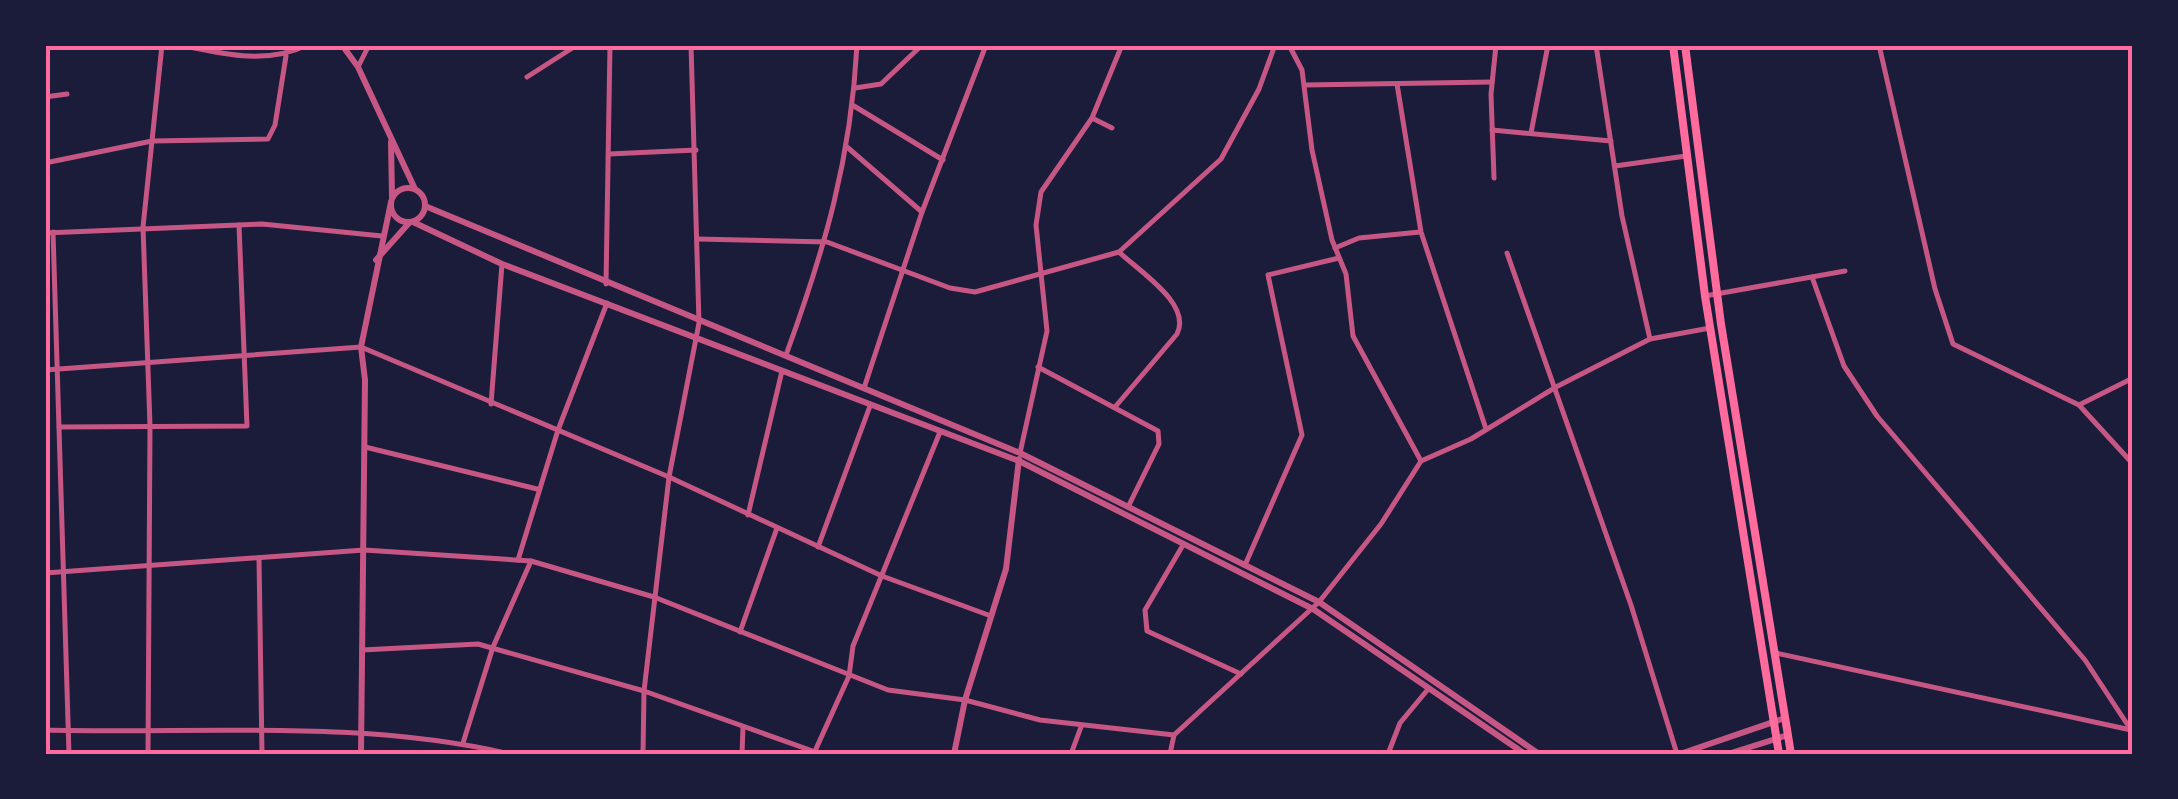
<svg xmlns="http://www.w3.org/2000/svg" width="2178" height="799" viewBox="0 0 2178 799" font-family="'Roboto Condensed',sans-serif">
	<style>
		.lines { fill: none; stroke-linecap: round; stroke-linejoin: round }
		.minor { stroke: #c65784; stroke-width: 5 }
		.tertiary { stroke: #c65784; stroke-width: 6 }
		.secondary { stroke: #ff6b9d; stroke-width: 8 }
		.neatline { fill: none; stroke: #ff6b9d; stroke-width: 4 }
	</style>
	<rect width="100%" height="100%" fill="#1b1b3a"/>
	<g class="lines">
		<g class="minor">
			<path d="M180,45C223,54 267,65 307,45"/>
			<path d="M1289,45L1302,70L1312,150L1332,240L1346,274L1353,336L1421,461"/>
			<path d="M1596,45L1622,216L1650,339"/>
			<path d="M1879,45L1935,289L1953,344L2079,405L2133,464"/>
			<path d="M358,67L369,45"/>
			<path d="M527,77L577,45"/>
			<path d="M1397,84L1421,232L1486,429"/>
			<path d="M1305,85L1492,82"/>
			<path d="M855,88L881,84L922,45"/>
			<path d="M45,97L67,94"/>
			<path d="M854,106L943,160"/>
			<path d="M1092,118L1112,128"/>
			<path d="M1492,130L1611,141"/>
			<path d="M1531,133L1548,45"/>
			<path d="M847,147L922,212"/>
			<path d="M609,154L696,150"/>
			<path d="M45,163L152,141L268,139L275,125L286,56"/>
			<path d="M1615,166L1686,156"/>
			<path d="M1494,178L1491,94L1496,45"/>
			<path d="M53,232L69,754"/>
			<path d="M45,233L262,224L382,236"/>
			<path d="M697,239L827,242L950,288L975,292L1119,252L1221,159L1259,89L1275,45"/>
			<path d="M1335,248L1359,238L1420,232"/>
			<path d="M1507,253L1631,605L1677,754"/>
			<path d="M1812,277L1844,366L1877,416L2085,660L2133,733"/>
			<path d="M606,284L610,45"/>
			<path d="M1705,296L1845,271"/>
			<path d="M786,355C825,248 851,159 857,45"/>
			<path d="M1038,367L1158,431L1159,444L1128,507"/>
			<path d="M45,370L361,347L669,477L882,576L991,616"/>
			<path d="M864,388L922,212L986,45"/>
			<path d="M491,404L502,264"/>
			<path d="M2079,405L2133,378"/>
			<path d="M1115,407L1177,334C1192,304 1140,272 1119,252"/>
			<path d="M59,427L247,426L239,225"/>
			<path d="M365,447L537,489"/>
			<path d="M1020,453L1047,331L1036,225L1041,192L1092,118L1122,45"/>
			<path d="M748,515L782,371"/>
			<path d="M1183,545L1145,610L1147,631L1241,674"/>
			<path d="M818,547L870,406"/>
			<path d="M259,558L262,754"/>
			<path d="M518,560L558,430L607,303"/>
			<path d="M1245,565L1302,435L1268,275L1339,258"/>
			<path d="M45,573L364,550L531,561L654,597L888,690L965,700L1040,720L1174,735"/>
			<path d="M740,632L777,528"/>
			<path d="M362,650L478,644L644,691L821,754"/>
			<path d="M1776,653L2131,730"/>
			<path d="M45,730C198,734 359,719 510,754"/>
			<path d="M463,743L493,647L531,561"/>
			<path d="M815,751L849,676L853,646L940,432"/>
			<path d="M148,754L150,426L143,227L162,45"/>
			<path d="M643,754L644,691L669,477L699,323L691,45"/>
			<path d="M742,754L743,727"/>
			<path d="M1071,754L1081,727"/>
			<path d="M1170,754L1174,735L1319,602L1381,524L1421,461L1471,439L1556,387L1650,339L1710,328"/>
			<path d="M1388,754L1400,723L1429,688"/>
		</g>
		<g class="tertiary">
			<path d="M342,45L358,67L415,189"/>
			<path d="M391,142L392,197"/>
			<circle cx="408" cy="205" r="17"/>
			<path d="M425,206L1020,453L1319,602L1539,754"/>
			<path d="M413,222L502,264L1019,461L1313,609L1525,754"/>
			<path d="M376,260L409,223"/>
			<path d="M361,754L365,380L361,347L391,202"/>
			<path d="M954,754L965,700L1006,569L1019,459"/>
			<path d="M1680,754L1785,718"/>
			<path d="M1728,754L1788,735"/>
		</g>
		<g class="secondary">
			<path d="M1673,45L1705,296L1779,754"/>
			<path d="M1685,45L1721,324L1791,754"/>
		</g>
	</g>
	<rect width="2178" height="799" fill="none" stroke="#1b1b3a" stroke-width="95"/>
	<rect x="48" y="48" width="2082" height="704" class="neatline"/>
</svg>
